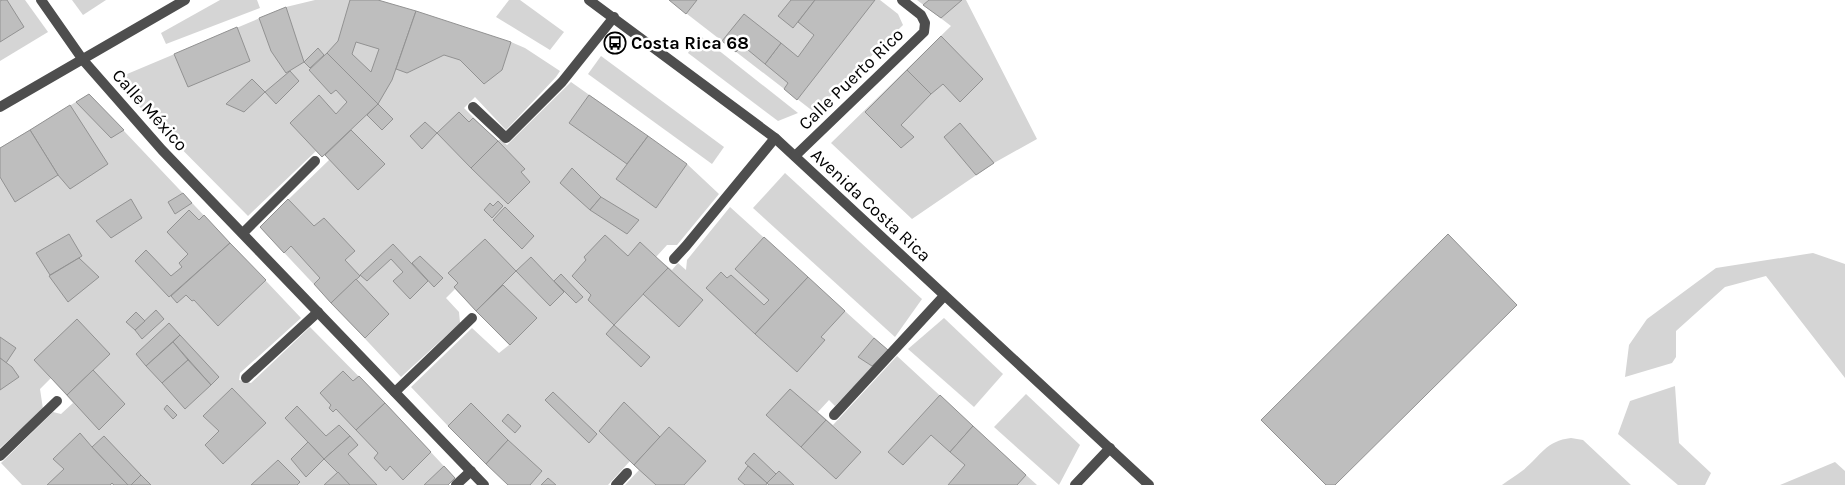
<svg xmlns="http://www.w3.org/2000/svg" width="1845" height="485" viewBox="0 0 1845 485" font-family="Karla,sans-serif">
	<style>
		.green { fill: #d5d5d5 }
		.building { fill: #bebebe; stroke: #929292; fill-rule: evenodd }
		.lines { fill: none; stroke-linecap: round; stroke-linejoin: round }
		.minor { stroke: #4e4e4e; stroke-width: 10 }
		.labels { text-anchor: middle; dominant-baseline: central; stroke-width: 5; stroke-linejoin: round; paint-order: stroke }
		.poi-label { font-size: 18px; font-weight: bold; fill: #000; stroke: #fff; text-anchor: start }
		.street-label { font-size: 18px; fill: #000; stroke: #fff }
	</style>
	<rect width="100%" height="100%" fill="#fff"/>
	<g class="green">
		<path d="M0,0H25L48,32L0,61Z"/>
		<path d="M72,0H106L83,15Z"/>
		<path d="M220,0H257L260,8L166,44L161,33Z"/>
		<path d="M315,0H378L511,42L525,48L560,71L556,77L506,130L475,97L464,108L497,141L501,139L507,145L571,82L687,164L719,194L677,245H667L656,257L672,270L678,263L686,270L687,260L730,207L888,350L835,406L829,400L818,412L833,425L897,356L1037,485H625L639,470L630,461L608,485H508L448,426L411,387L472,328L499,353L509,345L455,289L446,298L459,312L460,323L401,377L260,227L329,160L325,155L322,157L316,151L248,216L135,102L120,77L286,7Z"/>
		<path d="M509,0H520L564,32L550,50L496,17Z"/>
		<path d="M669,0H880L898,14L903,25L814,112Z"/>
		<path d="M917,0H966L1037,139L994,163L912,219L831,143L951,26Z"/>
		<path d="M698,34L798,113L778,121L688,53Z"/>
		<path d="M601,56L724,147L712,164L588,74Z"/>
		<path d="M89,94L301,318L240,373L239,380L251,383L310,327L385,403L455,478L448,485H22L1,463L53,412L61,414L73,403L51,378L40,389L43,409L0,448V148Z"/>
		<path d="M785,173L922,299L895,337L753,208Z"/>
		<path d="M1813,253L1845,264V378L1766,276L1725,287L1676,331V357L1672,363L1625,377L1629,345L1647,319L1716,268Z"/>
		<path d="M944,318L1003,374L974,407L908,349Z"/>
		<path d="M1675,386L1679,443L1711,473L1705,485H1678L1618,434L1630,401Z"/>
		<path d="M1026,394L1080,445L1059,485L994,427Z"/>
		<path d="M1571,438L1583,440L1631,485H1502C1508,480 1516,476 1522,471C1540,457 1545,441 1571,438Z"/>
		<path d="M1835,462L1845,471V485H1780Z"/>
	</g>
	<g class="building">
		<path d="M2,0H7L24,27L0,42V1Z"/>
		<path d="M350,0H378L416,11L392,80L378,104L327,53L338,41ZM356,42L379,49L371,72L352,54Z"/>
		<path d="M669,0H697L686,14Z"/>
		<path d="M791,0H815L793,28L778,16Z"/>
		<path d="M815,0H875L797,100L784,89L788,83L765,64L781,43L798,57L814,35L798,22Z"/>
		<path d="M929,0H962L941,18L923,5Z"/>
		<path d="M286,7L304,62L286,73L271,51L259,18Z"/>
		<path d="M416,11L511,42L502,70L484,84L460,60L444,55L407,73L396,69Z"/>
		<path d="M744,14L781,43L765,64L742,45L736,52L722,41Z"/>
		<path d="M237,27L250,61L188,87L174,54Z"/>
		<path d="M941,36L983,79L960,102L943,84L931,94L907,70Z"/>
		<path d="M318,48L324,55L310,68L304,62Z"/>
		<path d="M327,53L378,104L322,157L290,123L319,95L336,114L347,102L336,90L331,94L309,70Z"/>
		<path d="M907,70L931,94L901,125L914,137L901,148L865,112Z"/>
		<path d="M290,71L299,81L276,104L265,92Z"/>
		<path d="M252,79L265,92L244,112L226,104Z"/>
		<path d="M89,94L124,130L111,138L76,102Z"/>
		<path d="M589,95L648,136L627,164L569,123Z"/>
		<path d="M378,104L393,119L382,130L367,115Z"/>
		<path d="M70,105L108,164L70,189L58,175L30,130Z"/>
		<path d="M459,112L469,122L473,118L498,141L471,168L437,133Z"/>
		<path d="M425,122L437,133L422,149L410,136Z"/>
		<path d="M960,123L994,163L976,175L944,137Z"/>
		<path d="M30,130L58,175L15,202L0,177V148Z"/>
		<path d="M351,130L385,164L358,190L325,155Z"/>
		<path d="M648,136L687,164L656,208L616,179Z"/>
		<path d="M498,141L525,169L521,172L530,182L508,204L471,168Z"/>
		<path d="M572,168L601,197L590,210L560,183Z"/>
		<path d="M183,193L192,203L175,214L168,202Z"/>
		<path d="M601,197L639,220L627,234L590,210Z"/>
		<path d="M131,199L142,218L111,238L96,221Z"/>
		<path d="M288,199L314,226L324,218L355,251L345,260L360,276L331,303L314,284L320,278L291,246L284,253L260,227Z"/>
		<path d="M498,201L503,206L492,218L484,210L490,203L493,206Z"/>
		<path d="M505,207L534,236L522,249L493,220Z"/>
		<path d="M189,210L199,220L204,215L230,243L169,297L135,261L146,250L171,276L182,267L179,263L188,254L167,232Z"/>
		<path d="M69,234L82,256L50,275L36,253Z"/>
		<path d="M1448,234L1517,305L1335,485H1326L1261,420Z"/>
		<path d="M605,235L628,256L640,242L668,268L614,325L588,300L591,295L572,276L586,260L584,257Z"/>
		<path d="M764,237L808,277L755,334L706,288L721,272L727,278L731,275L764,305L769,300L735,269Z"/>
		<path d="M485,239L516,271L476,311L454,287L458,283L448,273Z"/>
		<path d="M230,243L266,280L218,326L194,300L192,301L186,295L177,303L171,296Z"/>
		<path d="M393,244L428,281L410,299L393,281L403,272L391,259L367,281L360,275Z"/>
		<path d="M420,256L443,278L434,287L412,263Z"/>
		<path d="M531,257L564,292L550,306L516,271Z"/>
		<path d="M79,258L99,277L68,302L49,276Z"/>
		<path d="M668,268L703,300L679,327L643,294Z"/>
		<path d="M561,274L583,297L576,303L554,281Z"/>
		<path d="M808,277L845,311L821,337L825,340L797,372L755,334Z"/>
		<path d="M356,279L389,314L365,338L331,303Z"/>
		<path d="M503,285L537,318L510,345L476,311Z"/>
		<path d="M156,310L164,319L142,339L135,330Z"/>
		<path d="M136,312L145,321L135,330L126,322Z"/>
		<path d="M77,319L110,354L67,395L34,360Z"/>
		<path d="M169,323L180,335L146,366L136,354Z"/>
		<path d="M614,325L650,357L641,367L606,334Z"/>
		<path d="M180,335L219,377L211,385L173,342Z"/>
		<path d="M0,337L16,348L6,363L0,358Z"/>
		<path d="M874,338L888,350L872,366L858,357Z"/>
		<path d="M173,342L188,360L162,383L146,366Z"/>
		<path d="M0,358L12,367L19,377L0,390Z"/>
		<path d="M188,360L211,385L185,409L162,383Z"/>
		<path d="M93,370L125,404L99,430L67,395Z"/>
		<path d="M343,371L353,381L359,376L385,403L356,430L336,409L333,412L329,408L331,405L320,393Z"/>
		<path d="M232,388L266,423L223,464L205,445L219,431L203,416Z"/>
		<path d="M790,389L826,420L801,447L766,415Z"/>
		<path d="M553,392L597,434L589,443L545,400Z"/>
		<path d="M940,395L973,426L950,452L931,435L903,465L888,452Z"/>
		<path d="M624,402L660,437L634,465L599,431Z"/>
		<path d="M385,403L431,452L403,480L390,466L386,471L374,458L378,453L356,430Z"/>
		<path d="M471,403L508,440L486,464L448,426Z"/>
		<path d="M167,405L177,415L173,419L164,409Z"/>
		<path d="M297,406L326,436L339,425L350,436L324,459L285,418Z"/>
		<path d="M508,414L521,426L515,433L502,421Z"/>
		<path d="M826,420L861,452L836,479L801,447Z"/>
		<path d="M973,426L1026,475L1017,485H948L965,465L950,452Z"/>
		<path d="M669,427L706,461L684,485H656L634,465Z"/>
		<path d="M80,433L92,447L128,485H114L112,483L110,485H47L64,469L53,459Z"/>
		<path d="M104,436L141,475L131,485H128L92,447Z"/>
		<path d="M350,436L358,445L348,454L377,485H350L324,459Z"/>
		<path d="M508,440L542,471L530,485H508L486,464Z"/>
		<path d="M308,442L324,459L306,477L291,459Z"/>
		<path d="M754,453L776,474L767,483L745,463Z"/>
		<path d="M278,460L300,482L297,485H251Z"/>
		<path d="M444,466L455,478L448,485H424Z"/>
		<path d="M748,466L767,483L766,485H745L738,479Z"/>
		<path d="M779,471L794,485H769L767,483Z"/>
		<path d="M338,472L350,485H324Z"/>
		<path d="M141,475L151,485H131Z"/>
		<path d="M548,478L556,485H541Z"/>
	</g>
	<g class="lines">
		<g class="minor">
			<path d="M41,0L83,60L162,150L484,485"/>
			<path d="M589,0L775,138L1149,485"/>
			<path d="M0,107L185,0"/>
			<path d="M473,107L506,138L562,82L614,17"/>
			<path d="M795,156L924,32L925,23L921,15L902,0"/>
			<path d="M243,233L315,161"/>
			<path d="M674,259L686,246L775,138"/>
			<path d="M246,378L318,312"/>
			<path d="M395,392L472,318"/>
			<path d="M834,415L944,296"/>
			<path d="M0,456L57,401"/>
			<path d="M456,485L471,471"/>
			<path d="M616,485L627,473"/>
			<path d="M1075,485L1110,448"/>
		</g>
	</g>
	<defs>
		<g id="bus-ring" transform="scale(1.125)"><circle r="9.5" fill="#fff" stroke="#000" stroke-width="1.5"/><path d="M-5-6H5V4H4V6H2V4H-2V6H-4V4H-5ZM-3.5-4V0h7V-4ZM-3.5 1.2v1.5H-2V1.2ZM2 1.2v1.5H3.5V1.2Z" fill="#000"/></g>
	</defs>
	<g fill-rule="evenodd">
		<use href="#bus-ring" x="615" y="43"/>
	</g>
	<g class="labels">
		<g class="poi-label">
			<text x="631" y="43">Costa Rica 68</text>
		</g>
		<g class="street-label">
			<text transform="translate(851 79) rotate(-44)">Calle Puerto Rico</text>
			<text transform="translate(150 110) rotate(48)">Calle México</text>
			<text transform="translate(871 205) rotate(43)">Avenida Costa Rica</text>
		</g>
	</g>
</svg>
